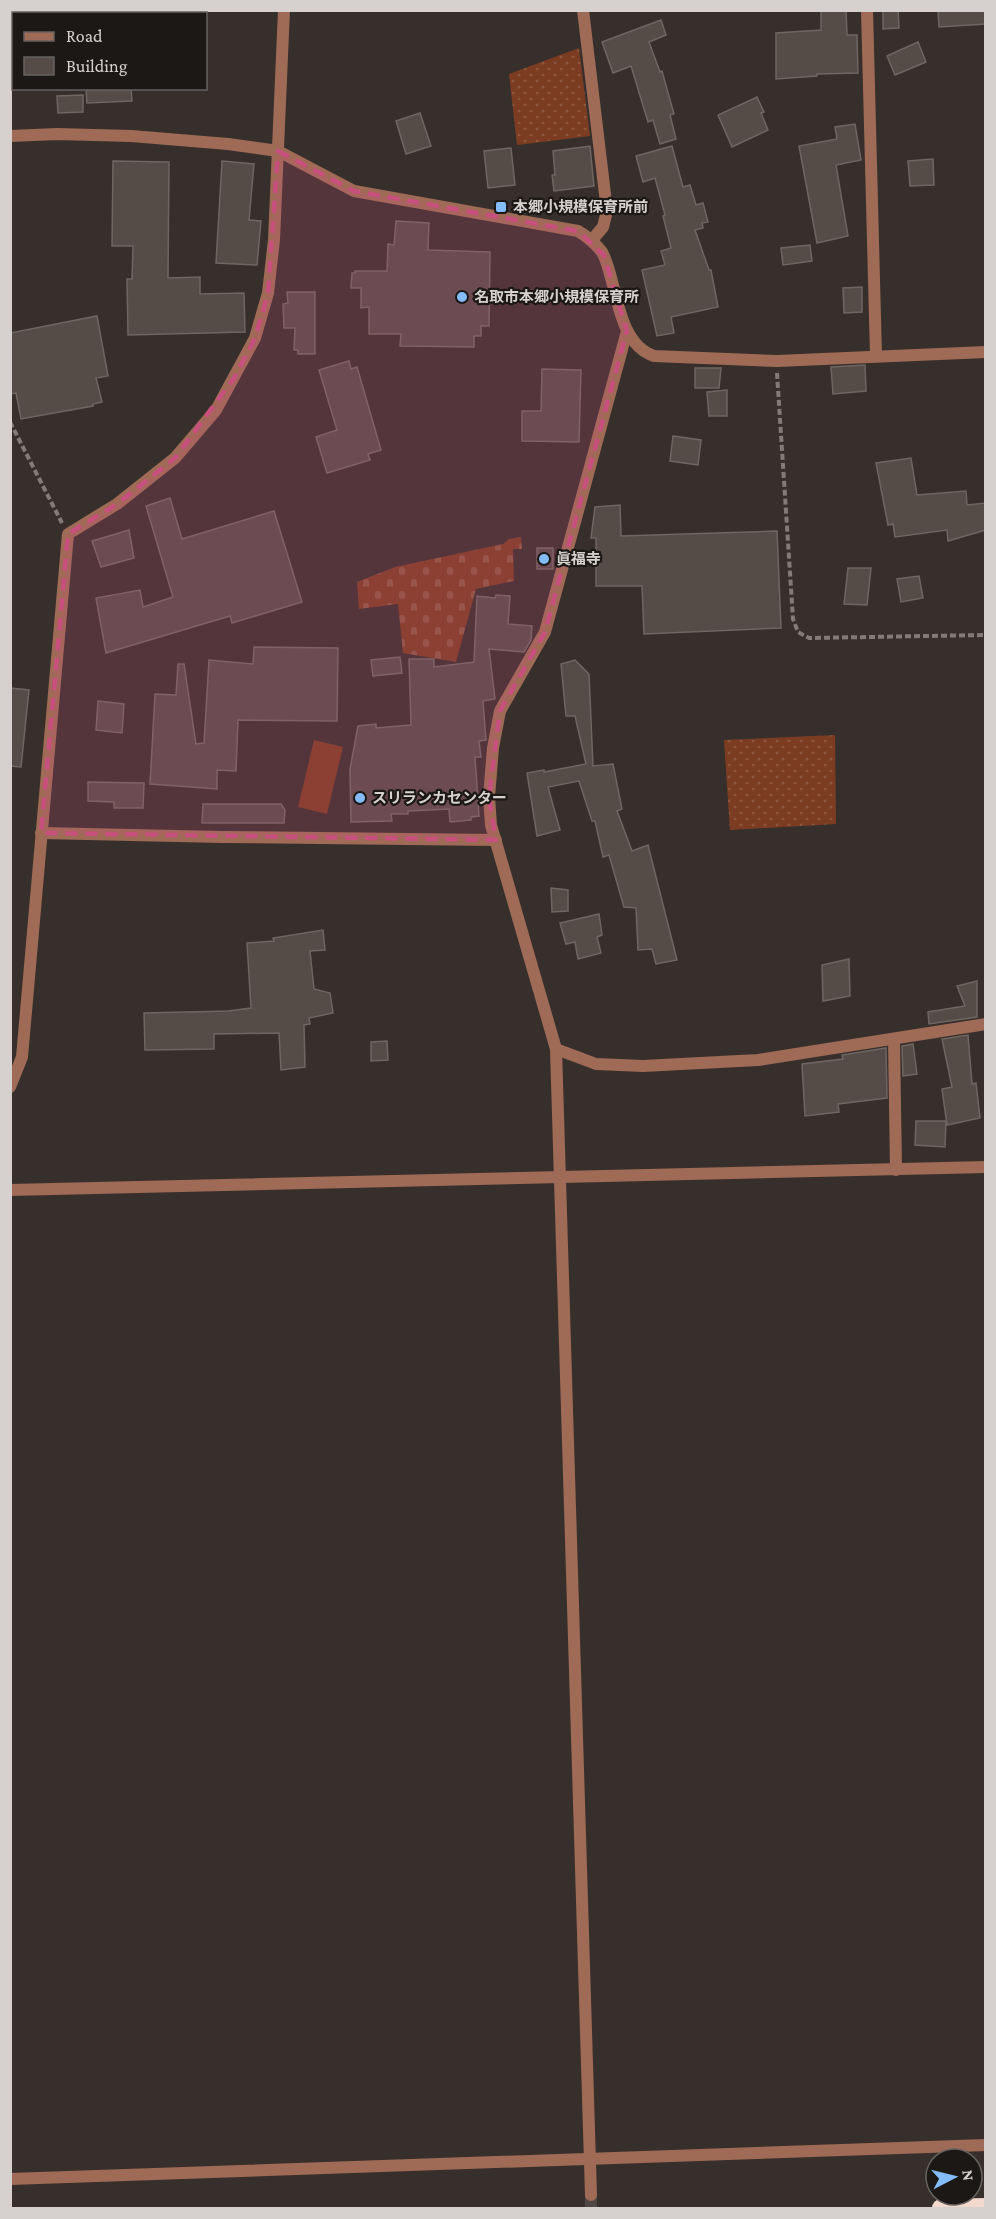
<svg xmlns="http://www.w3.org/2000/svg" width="996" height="2219" viewBox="0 0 996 2219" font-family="'Crimson Pro','Noto Sans JP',serif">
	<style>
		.grass { fill: url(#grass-dots) }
		.cemetery { fill: url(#cemetery-stones) }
		.garden { fill: #7c3c21 }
		.building { fill: #554c48; stroke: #6f6662; stroke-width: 1.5 }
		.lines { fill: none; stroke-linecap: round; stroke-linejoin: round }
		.minor-tunnel { stroke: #4f4744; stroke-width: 12; stroke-dasharray: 12 6; stroke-linecap: butt }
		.path { stroke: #827c79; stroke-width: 4; stroke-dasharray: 6 3; stroke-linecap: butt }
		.minor { stroke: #9f6b56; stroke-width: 12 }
		.tertiary { stroke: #9f6b56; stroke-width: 12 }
		.motorway { stroke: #f2d8cd; stroke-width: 18 }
		.marked { fill: #c8507e; fill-opacity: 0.2; stroke: #c8507e; stroke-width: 4.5; stroke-dasharray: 12 8; stroke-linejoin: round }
		.poi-dot { fill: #84bcfb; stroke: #1b1816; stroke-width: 2 }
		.labels { text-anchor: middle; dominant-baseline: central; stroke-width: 4.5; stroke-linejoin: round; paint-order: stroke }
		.poi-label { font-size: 15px; font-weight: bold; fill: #d6d1cf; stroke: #1b1816; text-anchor: start }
	</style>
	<defs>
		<pattern id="grass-dots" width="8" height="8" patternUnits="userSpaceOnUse" patternTransform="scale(1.5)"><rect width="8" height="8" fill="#7c3c21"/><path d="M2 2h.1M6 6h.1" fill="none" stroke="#8e5740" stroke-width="1.8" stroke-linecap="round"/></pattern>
		<pattern id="cemetery-stones" width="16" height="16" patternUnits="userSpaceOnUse" patternTransform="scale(1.5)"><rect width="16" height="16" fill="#7c3c21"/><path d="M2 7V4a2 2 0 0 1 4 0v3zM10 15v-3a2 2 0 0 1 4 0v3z" fill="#8e5740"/></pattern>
	</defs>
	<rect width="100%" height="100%" fill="#372f2c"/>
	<g class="grass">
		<path d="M579,48L590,136L517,145L509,74Z"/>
		<path d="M835,735L836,824L730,830L724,740Z"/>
	</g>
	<path class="cemetery" d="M521,537L522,549H513L514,581L476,589L456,662L403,653L398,604L359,609L357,582L395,567L503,544L509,539Z"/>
	<path class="garden" d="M314,740L343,747L327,814L298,807Z"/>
	<g class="building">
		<path d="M821,10H846L847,35H857L858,73L817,74V76L776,79V33L821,30Z"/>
		<path d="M883,10H898L899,28L883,29Z"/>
		<path d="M938,10H986V24L939,27Z"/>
		<path d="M661,20L666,35L649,42L660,72L662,71L674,114L670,115L676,139L660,144L653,120L648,122L631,66L613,73L602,42Z"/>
		<path d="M918,42L926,62L895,75L887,56Z"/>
		<path d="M86,88H131L132,101L87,103Z"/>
		<path d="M83,95V112L58,113L57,96Z"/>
		<path d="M757,97L764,112L761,113L768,130L732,147L718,115Z"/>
		<path d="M420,113L431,146L406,154L396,121Z"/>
		<path d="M855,124L861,160L836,165L848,236L817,243L799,146L837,139L835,127Z"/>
		<path d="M590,146L594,186L554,191L552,175H555L553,151Z"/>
		<path d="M672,146L683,187L690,185L696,205L703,203L708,222L702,223L703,228L695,230L709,270H711L718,307L671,317L674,333L657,336L642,270L665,265L661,251L671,248L663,216L665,215L655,178L643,182L636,156Z"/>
		<path d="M511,148L515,185L488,188L484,151Z"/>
		<path d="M933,159L934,185L910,186L908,161Z"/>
		<path d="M113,161L169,162L168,278L200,277V294L244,293L245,332L128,335L127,279H132L133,246H112Z"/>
		<path d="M222,161L254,164L249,220L261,221L257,265L216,263Z"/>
		<path d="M396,221L429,223L428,250L490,252L489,326H481V336H474V347L400,346L401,334H369V307L361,308V288H351L352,273H355V271H387L388,244L394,245Z"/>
		<path d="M810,245L812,261L783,265L781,248Z"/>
		<path d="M862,287V312L844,313L843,288Z"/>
		<path d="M287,292H315V354H298V350H294L295,328H284L283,304L288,303Z"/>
		<path d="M97,316L108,376L96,378L102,402L93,404V406L21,419L16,393L10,394V333Z"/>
		<path d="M349,361L351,369L357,367L381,450L368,454L370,460L327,473L316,437L337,430L319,370Z"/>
		<path d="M865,365L866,391L833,394L831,367Z"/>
		<path d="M695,368H721L719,388H695Z"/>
		<path d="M542,369L581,370L579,442L522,441V411H541Z"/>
		<path d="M727,390V416H709L707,392Z"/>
		<path d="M673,436L701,440L698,465L670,461Z"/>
		<path d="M911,458L917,495L966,491L967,505L986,503V530L948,541L947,530L895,537L893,524L888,525L876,463Z"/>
		<path d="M170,498L182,539L274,511L302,602L232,623L230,616L106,653L96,598L140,590L143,607L173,597L146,506Z"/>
		<path d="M620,505L621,536L777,531L781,628L644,634L642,586H596V538H591L595,507Z"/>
		<path d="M129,530L134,558L101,567L92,541Z"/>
		<rect x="537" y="548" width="16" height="21"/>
		<path d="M848,568H871L867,605L844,604Z"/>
		<path d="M919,576L923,598L901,602L897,579Z"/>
		<path d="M496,595L510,596L508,624L532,626L531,640L524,652L489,649L495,699L483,701L486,740L479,741L481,757H475L479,816L471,817V820L450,822L449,809L408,811V814H391L392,821L351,822L350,769L358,726L376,724V728L411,725L409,659H434V667L474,662L477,596L495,598Z"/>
		<path d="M254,647L338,648L337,721L238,720L236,771L217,770V789L150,784L155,694L176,695L178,664H184L196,744L204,743L209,660L253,664Z"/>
		<path d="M400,657L402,673L373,676L371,660Z"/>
		<path d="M575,660L589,674L593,766L613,764L622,809L617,811L632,851L648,845L677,960L656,964L652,949L638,950L636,908L624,907L609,855L603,857L595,821H592L579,781L548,787L560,830L537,836L527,773L544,770V772L586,764L575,716H566L561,664Z"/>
		<path d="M10,688L29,690L21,767L10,766Z"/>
		<path d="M98,701L124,704L122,733L96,730Z"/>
		<path d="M88,782L144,783L143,808H114V802L88,801Z"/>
		<path d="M203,804H281L285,810L284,823H202Z"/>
		<path d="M551,888L568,890V911L552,912Z"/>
		<path d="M599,914L602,935L597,937L601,953L578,959L575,942L566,944L560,923Z"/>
		<path d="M323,930L325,950L310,951L314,989L330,993L333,1013L309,1018L310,1024L304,1025L305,1067L281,1070L279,1033L214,1034V1049L145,1050L144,1013L228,1011L251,1008L247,943L274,941L273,938Z"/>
		<path d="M849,959L850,996L823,1001L822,965Z"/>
		<path d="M977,981V1017L929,1024L928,1012L965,1006L957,986Z"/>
		<path d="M968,1035L972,1084L976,1083L980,1118L947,1125L942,1089L952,1087L942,1039Z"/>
		<path d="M387,1041L388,1060L371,1061V1042Z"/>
		<path d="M913,1044L917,1074L903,1076L902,1046Z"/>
		<path d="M886,1048L887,1098L838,1104L839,1112L805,1116L802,1064L843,1059L842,1055Z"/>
		<path d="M916,1121H946L945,1147L915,1145Z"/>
	</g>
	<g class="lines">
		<path class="minor-tunnel" d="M591,2195V2208"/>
		<g class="path">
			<path d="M777,373L793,619L798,632L809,638L986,635"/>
			<path d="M10,422L62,523"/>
		</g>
		<g class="minor">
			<path d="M583,10L607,211L603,227L592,240"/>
			<path d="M867,10L876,356"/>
			<path d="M41,833L222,837L496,840"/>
			<path d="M894,1039L896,1170"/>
			<path d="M556,1049L596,1064L643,1066L758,1060L986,1024"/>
			<path d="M10,1087L22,1057L68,534L117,504L175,458L216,410L255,338L268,293L274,240L284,10"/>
			<path d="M10,1190L986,1167"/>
			<path d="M10,2179L986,2145"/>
			<path d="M591,2195L556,1049L491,825L489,797L493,748L500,711L545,632L627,331"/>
		</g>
		<path class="tertiary" d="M10,136L57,134L131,136L228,144L278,151L354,191L578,231C588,237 595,243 602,252C606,259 608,267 610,274C618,302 623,346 654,356L777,361L986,352"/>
		<path class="motorway" d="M941,2208L986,2207"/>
	</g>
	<path class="marked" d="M278,151L354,191L578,231L604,255L627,331L545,632L500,711L489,797L496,840L41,833L68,534L117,504L175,458L234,378L255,338L268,293Z"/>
	<g class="poi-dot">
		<rect x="495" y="201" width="12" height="12" rx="3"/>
		<circle cx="462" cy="297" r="6"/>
		<circle cx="544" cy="559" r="6"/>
		<circle cx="360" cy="798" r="6"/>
	</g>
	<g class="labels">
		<g class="poi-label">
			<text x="513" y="207">本郷小規模保育所前</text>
			<text x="474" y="297">名取市本郷小規模保育所</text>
			<text x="556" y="559">眞福寺</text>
			<text x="372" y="798">スリランカセンター</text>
		</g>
	</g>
	<rect width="996" height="2219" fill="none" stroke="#d6d1cf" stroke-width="24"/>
	<rect x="12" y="12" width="195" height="78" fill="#1b1816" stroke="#666260" stroke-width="1.5"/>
	<rect x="24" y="32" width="30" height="9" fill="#9f6b56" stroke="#666260" stroke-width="1.5"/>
	<text x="66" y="42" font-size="18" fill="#d6d1cf">Road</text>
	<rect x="24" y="57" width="30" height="18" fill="#554c48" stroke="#666260" stroke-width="1.5"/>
	<text x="66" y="72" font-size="18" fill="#d6d1cf">Building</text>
	<g transform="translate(954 2177) rotate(83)"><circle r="28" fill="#1b1816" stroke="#666260" stroke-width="1.5"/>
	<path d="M0-4.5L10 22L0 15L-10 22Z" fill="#84bcfb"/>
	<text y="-9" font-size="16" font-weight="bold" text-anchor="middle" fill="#d6d1cf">N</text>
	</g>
</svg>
